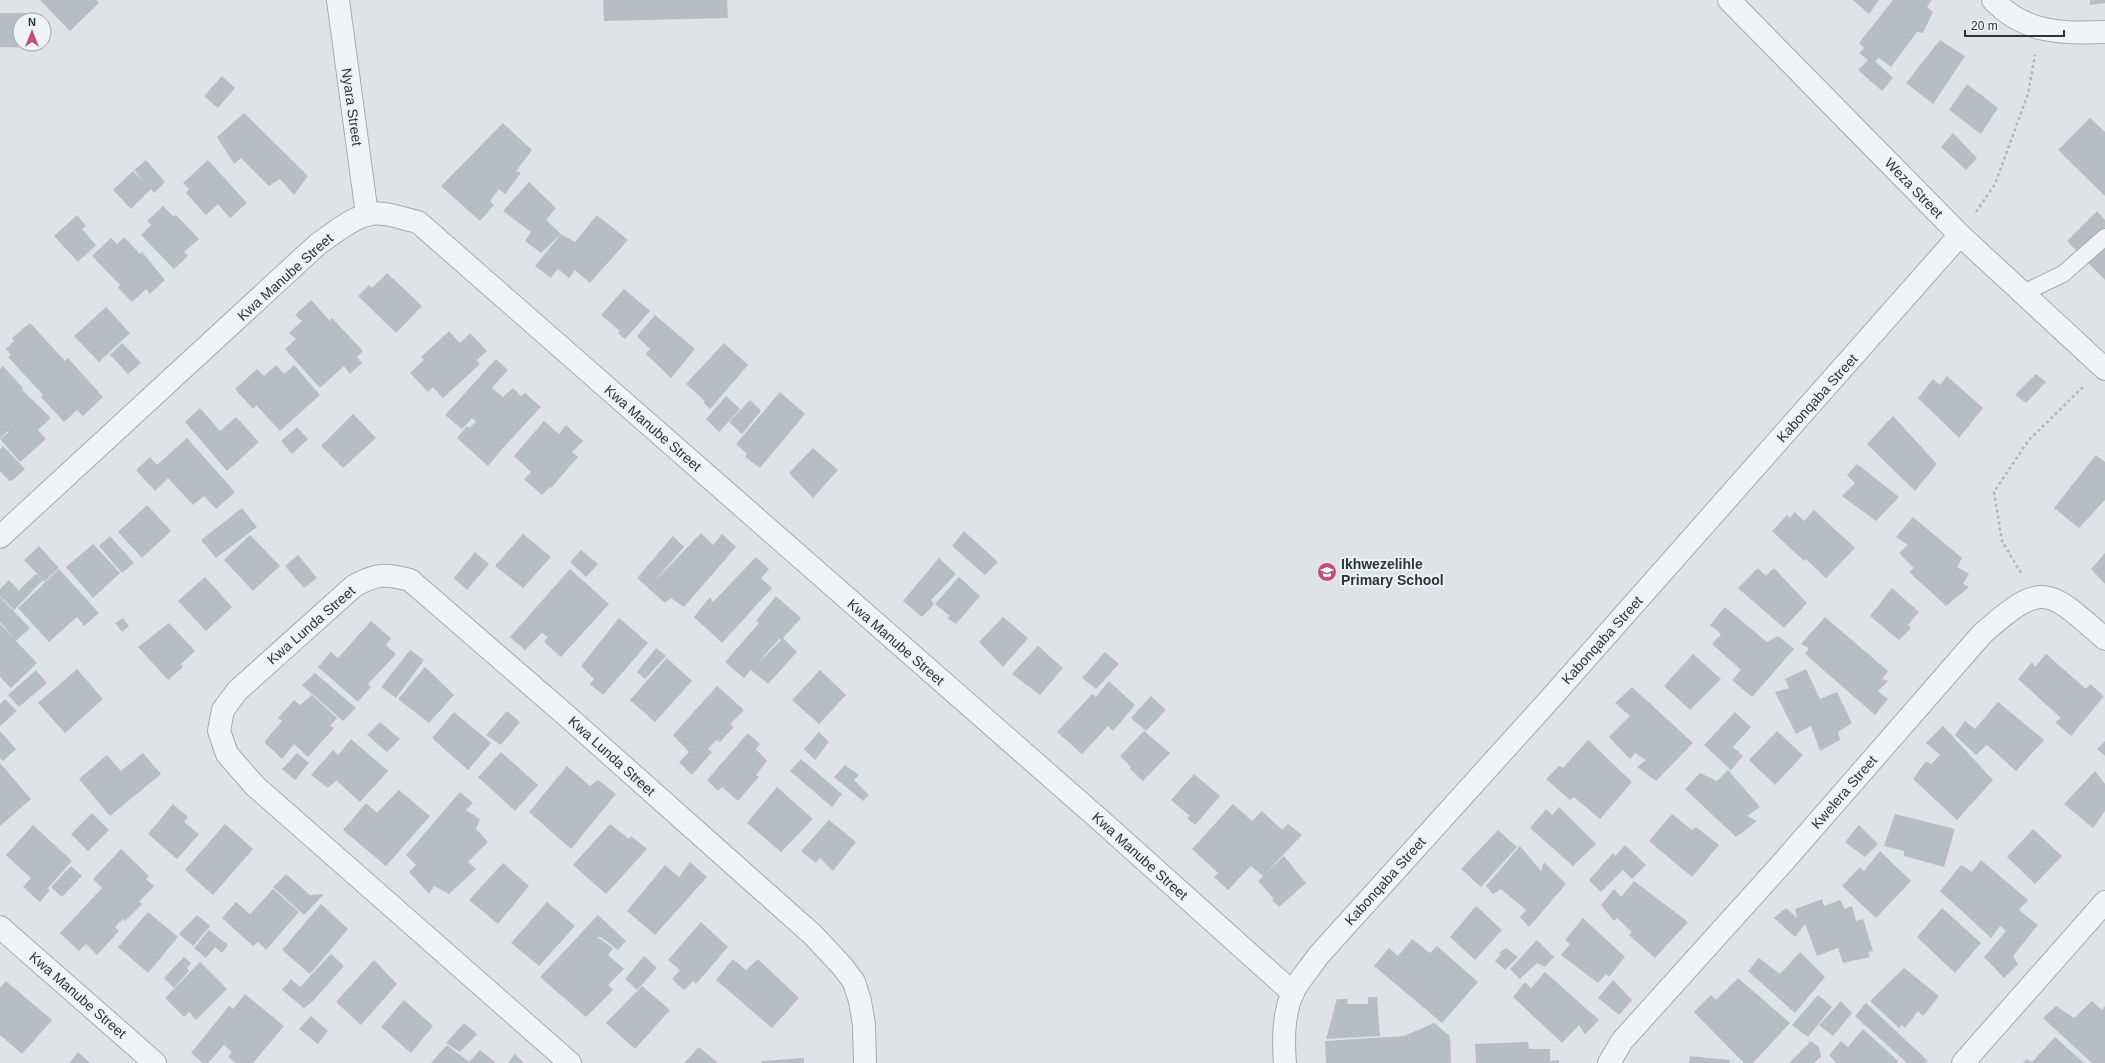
<svg xmlns="http://www.w3.org/2000/svg" width="2105" height="1063" viewBox="0 0 2105 1063" font-family="Helvetica,sans-serif">
	<style>
		.building { fill: #b7bec2; fill-rule: evenodd }
		.lines { fill: none; stroke-linecap: round; stroke-linejoin: round }
		.service-casing { stroke: #a5abaf; stroke-width: 18 }
		.minor-casing { stroke: #a5abaf; stroke-width: 24 }
		.tertiary-casing { stroke: #a5abaf; stroke-width: 24 }
		.path { stroke: #b1b6b9; stroke-width: 2.5; stroke-dasharray: 3 3; stroke-linecap: butt }
		.service { stroke: #f1f3f5; stroke-width: 16 }
		.minor { stroke: #f1f3f5; stroke-width: 22 }
		.tertiary { stroke: #f1f3f5; stroke-width: 22 }
		.labels { text-anchor: middle; dominant-baseline: central; stroke-width: 4; stroke-linejoin: round; paint-order: stroke }
		.street-label { font-size: 14px; fill: #2a343b; stroke: #eef2f4 }
		.poi-label { font-size: 14px; font-weight: bold; fill: #2a343b; stroke: #eef2f4; text-anchor: start }
	</style>
	<rect width="100%" height="100%" fill="#dfe3e6"/>
	<g class="building">
		<path d="M40,0H97L99,3L70,31Z"/>
		<path d="M603,0H727L728,18L604,21Z"/>
		<path d="M1853,0H1879L1869,14Z"/>
		<path d="M1893,0H1932L1927,7L1933,12L1923,33L1917,32L1891,67L1879,58L1875,61L1893,78L1882,91L1858,70L1868,60L1859,53L1864,48L1859,43Z"/>
		<path d="M2090,0H2105V3L2090,5Z"/>
		<path d="M0,13H35V20H20V44H35V48L0,47Z"/>
		<path d="M1940,40L1965,56L1933,104L1906,83Z"/>
		<path d="M222,76L235,88L218,108L204,96Z"/>
		<path d="M1967,84L1998,108L1981,134L1949,110Z"/>
		<path d="M244,113L308,176L294,195L280,179L269,186L241,158L234,164L217,137Z"/>
		<path d="M2090,118L2105,132V196L2058,150Z"/>
		<path d="M503,123L532,150L516,171L521,173L505,194L499,189L490,201L494,205L480,221L441,186Z"/>
		<path d="M1953,133L1977,158L1966,170L1941,147Z"/>
		<path d="M146,160L165,182L154,193L151,189L131,209L113,190L133,171L144,182L134,170Z"/>
		<path d="M208,160L247,203L230,218L218,204L206,215L186,193L189,189L183,183Z"/>
		<path d="M529,182L556,208L546,220L561,234L575,242L597,215L628,240L590,283L575,270L569,278L558,269L551,278L535,266L561,234L541,253L525,241L531,232L503,211Z"/>
		<path d="M163,206L174,217L176,215L199,239L184,252L188,256L174,269L141,235L151,225L147,221Z"/>
		<path d="M2097,211L2105,220V280L2067,241Z"/>
		<path d="M77,215L86,226L82,229L96,245L78,262L54,236Z"/>
		<path d="M124,237L140,254L142,252L165,280L150,294L146,289L132,302L118,288L120,285L92,256L111,238L117,244Z"/>
		<path d="M387,273L422,306L396,333L358,296L369,285L372,288Z"/>
		<path d="M624,289L650,311L625,339L618,333L620,331L601,315Z"/>
		<path d="M311,300L330,321L332,318L363,351L357,357L362,363L350,374L344,366L320,388L285,349L296,339L289,333L302,321L295,315Z"/>
		<path d="M106,307L130,333L99,362L74,336Z"/>
		<path d="M655,315L695,349L671,378L646,354L650,349L637,336Z"/>
		<path d="M30,323L65,361L68,358L103,397L83,416L77,410L64,422L41,397L43,395L8,357L11,355L6,349L14,341L12,338Z"/>
		<path d="M449,331L460,343L470,333L487,351L477,360L472,355L480,364L443,398L433,387L428,392L410,373L424,360L421,357Z"/>
		<path d="M122,343L141,363L128,374L110,355Z"/>
		<path d="M724,343L748,365L710,409L703,402L705,401L686,384Z"/>
		<path d="M496,359L508,370L492,388L503,397L513,388L521,396L525,393L541,407L503,448L488,466L457,438L467,426L469,428L476,422L472,418L462,429L445,415Z"/>
		<path d="M276,365L284,374L294,365L320,395L280,431L256,405L253,409L235,389L257,369L264,376Z"/>
		<path d="M3,366L23,388L22,390L51,418L38,430L46,439L20,462L0,439L9,432L8,431L0,438V369Z"/>
		<path d="M2036,374L2046,382L2026,403L2015,395Z"/>
		<path d="M1947,376L1983,408L1959,438L1918,398L1933,379L1940,385Z"/>
		<path d="M780,392L805,414L760,468L745,457L747,454L736,444Z"/>
		<path d="M726,396L740,409L719,432L706,419Z"/>
		<path d="M750,400L761,411L742,434L729,422Z"/>
		<path d="M200,408L220,431L236,417L259,442L227,471L185,422Z"/>
		<path d="M353,414L376,438L343,468L321,446Z"/>
		<path d="M1893,416L1937,464L1915,491L1867,444Z"/>
		<path d="M544,421L559,434L566,425L583,441L572,452L578,457L551,488L550,487L542,495L524,479L531,472L514,456Z"/>
		<path d="M297,427L308,439L292,454L281,441Z"/>
		<path d="M187,438L235,492L216,509L204,496L193,505L168,478L155,491L136,470L150,457L157,465Z"/>
		<path d="M3,446L25,469L13,480L9,481L0,471V450Z"/>
		<path d="M813,448L838,470L813,498L789,473Z"/>
		<path d="M2096,455L2105,462V500L2079,528L2054,508Z"/>
		<path d="M1857,464L1899,497L1876,521L1842,496L1855,483L1847,475Z"/>
		<path d="M147,505L171,531L142,558L118,532Z"/>
		<path d="M242,508L257,527L216,558L201,540Z"/>
		<path d="M1814,510L1855,548L1826,578L1806,559L1804,561L1772,531L1787,515L1790,518L1795,512L1804,521Z"/>
		<path d="M1913,517L1962,558L1957,567L1969,574L1963,584L1969,587L1946,606L1909,572L1914,568L1899,553L1908,545L1896,537Z"/>
		<path d="M964,531L998,562L985,575L952,546Z"/>
		<path d="M701,533L713,545L722,534L736,547L684,607L671,598L665,603L637,578L673,536L684,547L653,583Z"/>
		<path d="M523,534L551,557L523,588L495,566Z"/>
		<path d="M250,535L280,566L253,591L224,560Z"/>
		<path d="M110,536L134,563L122,573L99,546Z"/>
		<path d="M93,544L120,573L93,598L66,567Z"/>
		<path d="M39,546L59,568L44,582L43,580L14,610L0,596V589L9,580L23,595L19,590L36,574L41,578L24,560Z"/>
		<path d="M581,550L598,564L586,577L570,562Z"/>
		<path d="M475,552L489,564L467,590L454,578Z"/>
		<path d="M2105,553V584L2091,569Z"/>
		<path d="M298,555L317,578L304,588L285,566Z"/>
		<path d="M756,557L769,569L761,578L772,588L722,643L694,617L710,597L713,602Z"/>
		<path d="M939,558L956,574L931,600L934,604L922,617L903,601Z"/>
		<path d="M1758,568L1766,576L1774,568L1807,603L1784,628L1738,588Z"/>
		<path d="M59,569L99,613L84,626L77,617L49,642L18,608Z"/>
		<path d="M570,569L609,604L561,657L544,642L548,637L542,633L525,650L510,637Z"/>
		<path d="M205,577L232,607L206,631L178,601Z"/>
		<path d="M959,577L980,596L956,624L947,618L950,616L935,604Z"/>
		<path d="M1892,588L1919,612L1908,625L1911,628L1899,640L1870,616Z"/>
		<path d="M776,596L801,618L783,638L797,652L768,684L751,670L744,678L725,662L759,623L756,621ZM779,639L781,640L756,665Z"/>
		<path d="M0,597L30,628L16,641L37,663L11,688L0,677V624L14,638L0,622Z"/>
		<path d="M1725,607L1767,642L1778,636L1794,649L1752,697L1732,680L1741,670L1712,644L1721,634L1710,625Z"/>
		<path d="M1003,617L1028,638L1003,667L979,642Z"/>
		<path d="M1825,617L1888,671L1882,679L1888,681L1878,691L1888,699L1875,715L1805,654L1809,648L1801,644Z"/>
		<path d="M123,618L129,626L122,632L115,623Z"/>
		<path d="M619,618L648,643L603,695L590,684L594,679L581,666Z"/>
		<path d="M371,621L391,638L386,645L396,654L368,684L371,687L358,702L318,667L331,652L338,658Z"/>
		<path d="M169,623L195,651L181,664L183,667L168,680L138,647Z"/>
		<path d="M1038,646L1063,668L1040,695L1012,674Z"/>
		<path d="M656,648L666,656L645,679L637,672Z"/>
		<path d="M410,650L424,660L396,698L381,687Z"/>
		<path d="M1105,652L1119,664L1096,689L1082,678Z"/>
		<path d="M1693,654L1721,679L1690,710L1664,686Z"/>
		<path d="M2046,654L2086,689L2090,684L2104,696L2071,736L2055,722L2061,718L2018,679L2032,662L2035,667Z"/>
		<path d="M667,658L692,681L655,722L630,700Z"/>
		<path d="M425,667L454,695L429,723L398,699Z"/>
		<path d="M77,669L103,699L65,733L38,703Z"/>
		<path d="M1806,669L1820,699L1837,692L1852,723L1838,732L1840,740L1820,751L1811,726L1796,734L1775,692L1789,688L1785,679Z"/>
		<path d="M36,670L47,683L19,707L8,695Z"/>
		<path d="M820,670L846,695L819,724L792,700Z"/>
		<path d="M315,673L356,708L343,721L302,685Z"/>
		<path d="M1109,681L1135,705L1113,731L1108,726L1082,754L1057,732L1092,694L1096,697Z"/>
		<path d="M717,686L744,710L730,724L734,727L720,742L716,740L708,749L712,752L692,775L679,762L689,752L673,735Z"/>
		<path d="M1632,687L1693,743L1656,781L1637,767L1646,760L1635,753L1630,759L1609,737L1630,716L1615,703Z"/>
		<path d="M312,695L337,718L330,726L334,728L308,757L294,744L282,759L265,743V741L282,721L278,718L294,700L300,705Z"/>
		<path d="M1151,696L1166,710L1146,731L1131,718Z"/>
		<path d="M5,699L17,711L0,726V704Z"/>
		<path d="M1998,702L2044,740L2016,771L1987,745L1976,755L1955,735L1965,721L1975,729Z"/>
		<path d="M507,711L520,722L501,745L486,735Z"/>
		<path d="M454,712L491,743L468,770L432,738Z"/>
		<path d="M1735,712L1751,727L1733,747L1743,756L1731,770L1704,745Z"/>
		<path d="M380,722L400,739L387,752L367,735Z"/>
		<path d="M1943,726L1993,780L1957,820L1913,779L1926,761L1931,764L1940,755L1926,743Z"/>
		<path d="M0,731L16,749L3,761L0,758Z"/>
		<path d="M1144,731L1170,753L1143,781L1130,769L1131,767L1120,756Z"/>
		<path d="M1777,731L1803,755L1775,785L1749,760Z"/>
		<path d="M819,732L829,742L815,760L804,749Z"/>
		<path d="M748,733L760,744L756,749L767,761L756,775L759,777L738,801L722,787L718,791L707,780Z"/>
		<path d="M351,739L388,771L360,802L337,781L338,779L328,788L311,775L333,750L338,755Z"/>
		<path d="M1588,740L1632,782L1600,819L1574,797L1570,800L1546,779L1559,766L1563,768Z"/>
		<path d="M2105,741V756L2097,749Z"/>
		<path d="M501,752L538,785L515,811L478,777Z"/>
		<path d="M143,753L161,774L110,816L79,779L107,755L121,771Z"/>
		<path d="M297,753L309,763L295,780L282,769Z"/>
		<path d="M801,759L842,794L832,807L790,771Z"/>
		<path d="M0,763L31,799L0,826Z"/>
		<path d="M845,765L859,775L854,780L869,795L863,801L834,777Z"/>
		<path d="M567,766L590,786L598,780L616,794L571,849L529,812Z"/>
		<path d="M1728,770L1760,807L1747,816L1757,821L1736,837L1685,789L1700,773L1717,781Z"/>
		<path d="M2095,771L2105,784V811L2093,828L2064,804Z"/>
		<path d="M1194,774L1220,796L1195,825L1187,818L1190,816L1171,800Z"/>
		<path d="M777,787L813,819L781,852L747,823Z"/>
		<path d="M399,790L430,816L386,866L343,830L366,803L377,813Z"/>
		<path d="M460,792L473,803L466,810L480,819L476,829L488,842L468,862L476,869L449,894L434,886L429,894L409,872L416,865L406,855Z"/>
		<path d="M173,804L188,817L184,822L199,834L177,859L148,834Z"/>
		<path d="M1233,804L1252,821L1262,811L1282,830L1288,824L1302,835L1267,872L1284,856L1306,883L1279,907L1272,900L1274,899L1258,881L1263,876L1251,866L1228,890L1214,877L1218,873L1192,849Z"/>
		<path d="M1559,807L1596,844L1573,866L1530,828L1546,809L1552,815Z"/>
		<path d="M92,813L109,830L88,851L71,834Z"/>
		<path d="M1672,814L1692,830L1696,827L1719,845L1692,877L1649,841Z"/>
		<path d="M1895,814L1955,829L1944,867L1904,856V851L1884,846Z"/>
		<path d="M829,820L856,842L833,871L820,858L816,863L801,851Z"/>
		<path d="M225,824L253,849L213,895L185,870Z"/>
		<path d="M610,824L629,839L631,836L647,849L606,894L573,865Z"/>
		<path d="M33,825L72,861L48,888L50,890L40,902L23,887L31,878L6,855Z"/>
		<path d="M1859,825L1878,844L1865,857L1845,842Z"/>
		<path d="M2033,829L2062,856L2035,884L2007,857Z"/>
		<path d="M1498,830L1517,847L1481,887L1461,869Z"/>
		<path d="M1625,845L1646,865L1632,879L1623,870L1601,892L1589,880L1613,853L1615,856Z"/>
		<path d="M1520,846L1541,871L1544,862L1566,884L1529,927L1520,917L1526,910L1501,889L1493,894L1486,886Z"/>
		<path d="M121,849L149,876L146,879L154,886L139,902L142,904L125,921L123,919L115,927L119,931L97,955L86,944L79,951L60,933L102,888L93,879Z"/>
		<path d="M1880,851L1911,881L1876,918L1842,886L1860,867L1864,871Z"/>
		<path d="M1981,860L2028,900L2019,910L2038,925L2013,956L2018,964L2004,978L1984,957L2006,931L2000,926L1991,938L1940,891L1961,865L1972,872Z"/>
		<path d="M690,862L707,877L655,935L627,911L665,865L679,877Z"/>
		<path d="M503,863L529,886L498,924L469,900Z"/>
		<path d="M71,866L82,876L62,897L51,887Z"/>
		<path d="M286,874L310,895L324,894L304,915L273,887Z"/>
		<path d="M1634,881L1688,922L1655,958L1629,935L1632,932L1617,918L1614,921L1601,905L1614,889L1621,897Z"/>
		<path d="M273,889L299,912L266,950L258,942L253,946L222,918L236,902L250,914Z"/>
		<path d="M1822,899L1824,906L1840,900L1845,909L1852,906L1856,921L1863,919L1873,951L1868,952L1870,957L1843,963L1838,948L1817,956L1805,924L1795,937L1774,918L1786,908L1797,918L1795,909Z"/>
		<path d="M547,902L575,926L539,966L511,943Z"/>
		<path d="M321,904L348,929L310,974L282,950Z"/>
		<path d="M1476,906L1502,930L1475,960L1450,937Z"/>
		<path d="M1942,908L1981,943L1955,973L1917,937Z"/>
		<path d="M148,912L178,937L148,973L118,947Z"/>
		<path d="M197,915L210,926L193,946L179,934Z"/>
		<path d="M598,915L626,941L618,950L601,937H597L613,948L608,955L624,969L608,985L613,990L586,1017L540,977Z"/>
		<path d="M1583,918L1625,957L1609,977L1606,974L1598,983L1561,955L1570,944L1565,940Z"/>
		<path d="M701,922L728,947L696,984L693,981L684,990L672,979L680,970L668,960Z"/>
		<path d="M209,930L228,945L222,953L215,947L206,958L194,948Z"/>
		<path d="M1412,939L1430,953L1437,946L1478,982L1442,1023L1374,966L1389,948L1398,956Z"/>
		<path d="M1537,940L1554,957L1545,967L1537,963L1520,979L1510,969Z"/>
		<path d="M1506,948L1518,957L1505,970L1495,961L1501,954L1499,953Z"/>
		<path d="M1800,952L1825,977L1795,1013L1748,971L1759,958L1780,974Z"/>
		<path d="M331,954L344,966L314,1000L304,1008L282,990L291,979L300,987Z"/>
		<path d="M644,956L657,968L637,990L625,979Z"/>
		<path d="M184,957L191,963L187,968L189,971L174,988L164,978Z"/>
		<path d="M733,959L746,970L758,959L799,998L772,1028L716,980Z"/>
		<path d="M374,960L397,984L361,1025L336,1002Z"/>
		<path d="M200,962L227,989L196,1020L189,1012L184,1017L165,998Z"/>
		<path d="M1904,968L1939,996L1923,1016L1918,1011L1905,1028L1902,1025L1899,1028L1870,1001Z"/>
		<path d="M1545,972L1599,1020L1585,1034L1579,1025L1562,1043L1513,997L1525,982L1531,988Z"/>
		<path d="M1738,978L1790,1023L1753,1063H1744L1694,1012L1711,995L1716,1000Z"/>
		<path d="M1613,980L1632,1000L1619,1015L1598,998Z"/>
		<path d="M6,981L52,1020L22,1054L0,1035V988Z"/>
		<path d="M642,986L670,1010L635,1049L606,1023Z"/>
		<path d="M245,994L284,1026L253,1063H236L228,1057L232,1052L224,1045L208,1063H203L191,1053L229,1006L233,1009Z"/>
		<path d="M1818,995L1832,1007L1808,1037L1792,1025Z"/>
		<path d="M1368,997H1377L1380,1036L1326,1039L1337,999H1347L1348,1004H1368Z"/>
		<path d="M404,1000L433,1026L411,1053L381,1027Z"/>
		<path d="M1841,1001L1852,1013L1833,1036L1819,1025Z"/>
		<path d="M2092,1001L2102,1010L2105,1006V1063H2092L2043,1018L2056,1006L2074,1018Z"/>
		<path d="M1866,1003L1928,1061L1925,1063H1907L1855,1016Z"/>
		<path d="M311,1016L328,1031L318,1044L299,1029Z"/>
		<path d="M464,1023L477,1034L460,1052L446,1043Z"/>
		<path d="M1434,1023L1450,1036L1451,1063H1326L1325,1041L1404,1036Z"/>
		<path d="M1863,1029L1898,1061L1896,1063H1836L1829,1055L1841,1041L1848,1047Z"/>
		<path d="M2055,1037L2084,1063H2023L2027,1059L2032,1062Z"/>
		<path d="M1811,1041L1819,1047L1821,1057L1814,1063H1789Z"/>
		<path d="M1528,1042L1529,1049H1550V1061L1559,1060V1063H1476L1475,1044Z"/>
		<path d="M447,1045L469,1062L480,1050L496,1063H431Z"/>
		<path d="M699,1047L718,1063H684Z"/>
		<path d="M78,1052L90,1063H69Z"/>
		<path d="M515,1054L524,1063H508Z"/>
		<path d="M1690,1056L1730,1060L1729,1063H1689Z"/>
		<path d="M804,1058V1063H762V1061Z"/>
	</g>
	<g class="lines">
		<g class="service-casing">
			<path id="service" d="M2023,293L2063,274L2105,237"/>
		</g>
		<g class="minor-casing">
			<g id="minor">
				<path d="M338,0L367,215"/>
				<path d="M1993,0C2025,33 2061,34 2105,32"/>
				<path d="M0,537L318,244C333,234 349,220 366,215C382,210 403,219 418,222L1099,819L1293,993"/>
				<path d="M0,927L155,1063"/>
				<path d="M570,1063L255,786L227,754L219,731L223,710L237,691L354,586C376,574 385,573 410,580L568,717L813,935L842,966L854,982L860,1001L864,1025L865,1063"/>
				<path d="M1285,1063C1283,1040 1283,1014 1293,992C1299,980 1310,968 1318,956L1550,699L1960,235"/>
				<path d="M1609,1063L1622,1041L1785,860L1982,634C2043,580 2047,588 2105,639"/>
				<path d="M1963,1063L2105,902"/>
			</g>
		</g>
		<g class="tertiary-casing">
			<path id="tertiary" d="M1729,0L1960,235L2105,369"/>
		</g>
		<g class="path">
			<path d="M1976,212L1995,184L2028,94L2035,55"/>
			<path d="M2021,573L2002,541L1994,492L2028,441L2083,387"/>
		</g>
		<use href="#service" class="service"/>
		<use href="#minor" class="minor"/>
		<use href="#tertiary" class="tertiary"/>
	</g>
	<defs>
		<g id="school-disc" transform="scale(1)"><circle r="9.5" fill="#be517a" stroke="#eef2f4"/><path d="M0-5L7-2L0 1L-7-2ZM-4 1L0 2.5L4 1V4Q0 6-4 4Z" fill="#fff"/></g>
	</defs>
	<g fill-rule="evenodd">
		<use href="#school-disc" x="1327" y="572"/>
	</g>
	<g class="labels">
		<g class="street-label">
			<text transform="translate(352 107) rotate(82)">Nyara Street</text>
			<text transform="translate(1914 188) rotate(46)">Weza Street</text>
			<text transform="translate(285 277) rotate(-42)">Kwa Manube Street</text>
			<text transform="translate(1817 398) rotate(-48)">Kabonqaba Street</text>
			<text transform="translate(653 428) rotate(41)">Kwa Manube Street</text>
			<text transform="translate(311 625) rotate(-41)">Kwa Lunda Street</text>
			<text transform="translate(1602 640) rotate(-48)">Kabonqaba Street</text>
			<text transform="translate(896 642) rotate(41)">Kwa Manube Street</text>
			<text transform="translate(612 756) rotate(42)">Kwa Lunda Street</text>
			<text transform="translate(1844 792) rotate(-49)">Kwelera Street</text>
			<text transform="translate(1140 856) rotate(42)">Kwa Manube Street</text>
			<text transform="translate(1385 881) rotate(-48)">Kabonqaba Street</text>
			<text transform="translate(78 995) rotate(41)">Kwa Manube Street</text>
		</g>
		<g class="poi-label">
			<text x="1341" y="564">Ikhwezelihle<tspan x="1341" dy="16">Primary School</tspan></text>
		</g>
	</g>
	<g transform="translate(32 32)"><circle r="19" fill="#eef2f4" stroke="#a0a6aa"/>
	<path d="M0-3L7 15L0 10L-7 15Z" fill="#be517a"/>
	<text y="-6" font-size="11" font-weight="bold" text-anchor="middle" fill="#2a343b">N</text>
	</g>
	<path d="M1965 30v6h99v-6" fill="none" stroke="#2a343b" stroke-width="2"/>
	<text x="1971" y="30" font-size="12" fill="#2a343b" stroke="#eef2f4" stroke-width="3" paint-order="stroke">20 m</text>
</svg>
